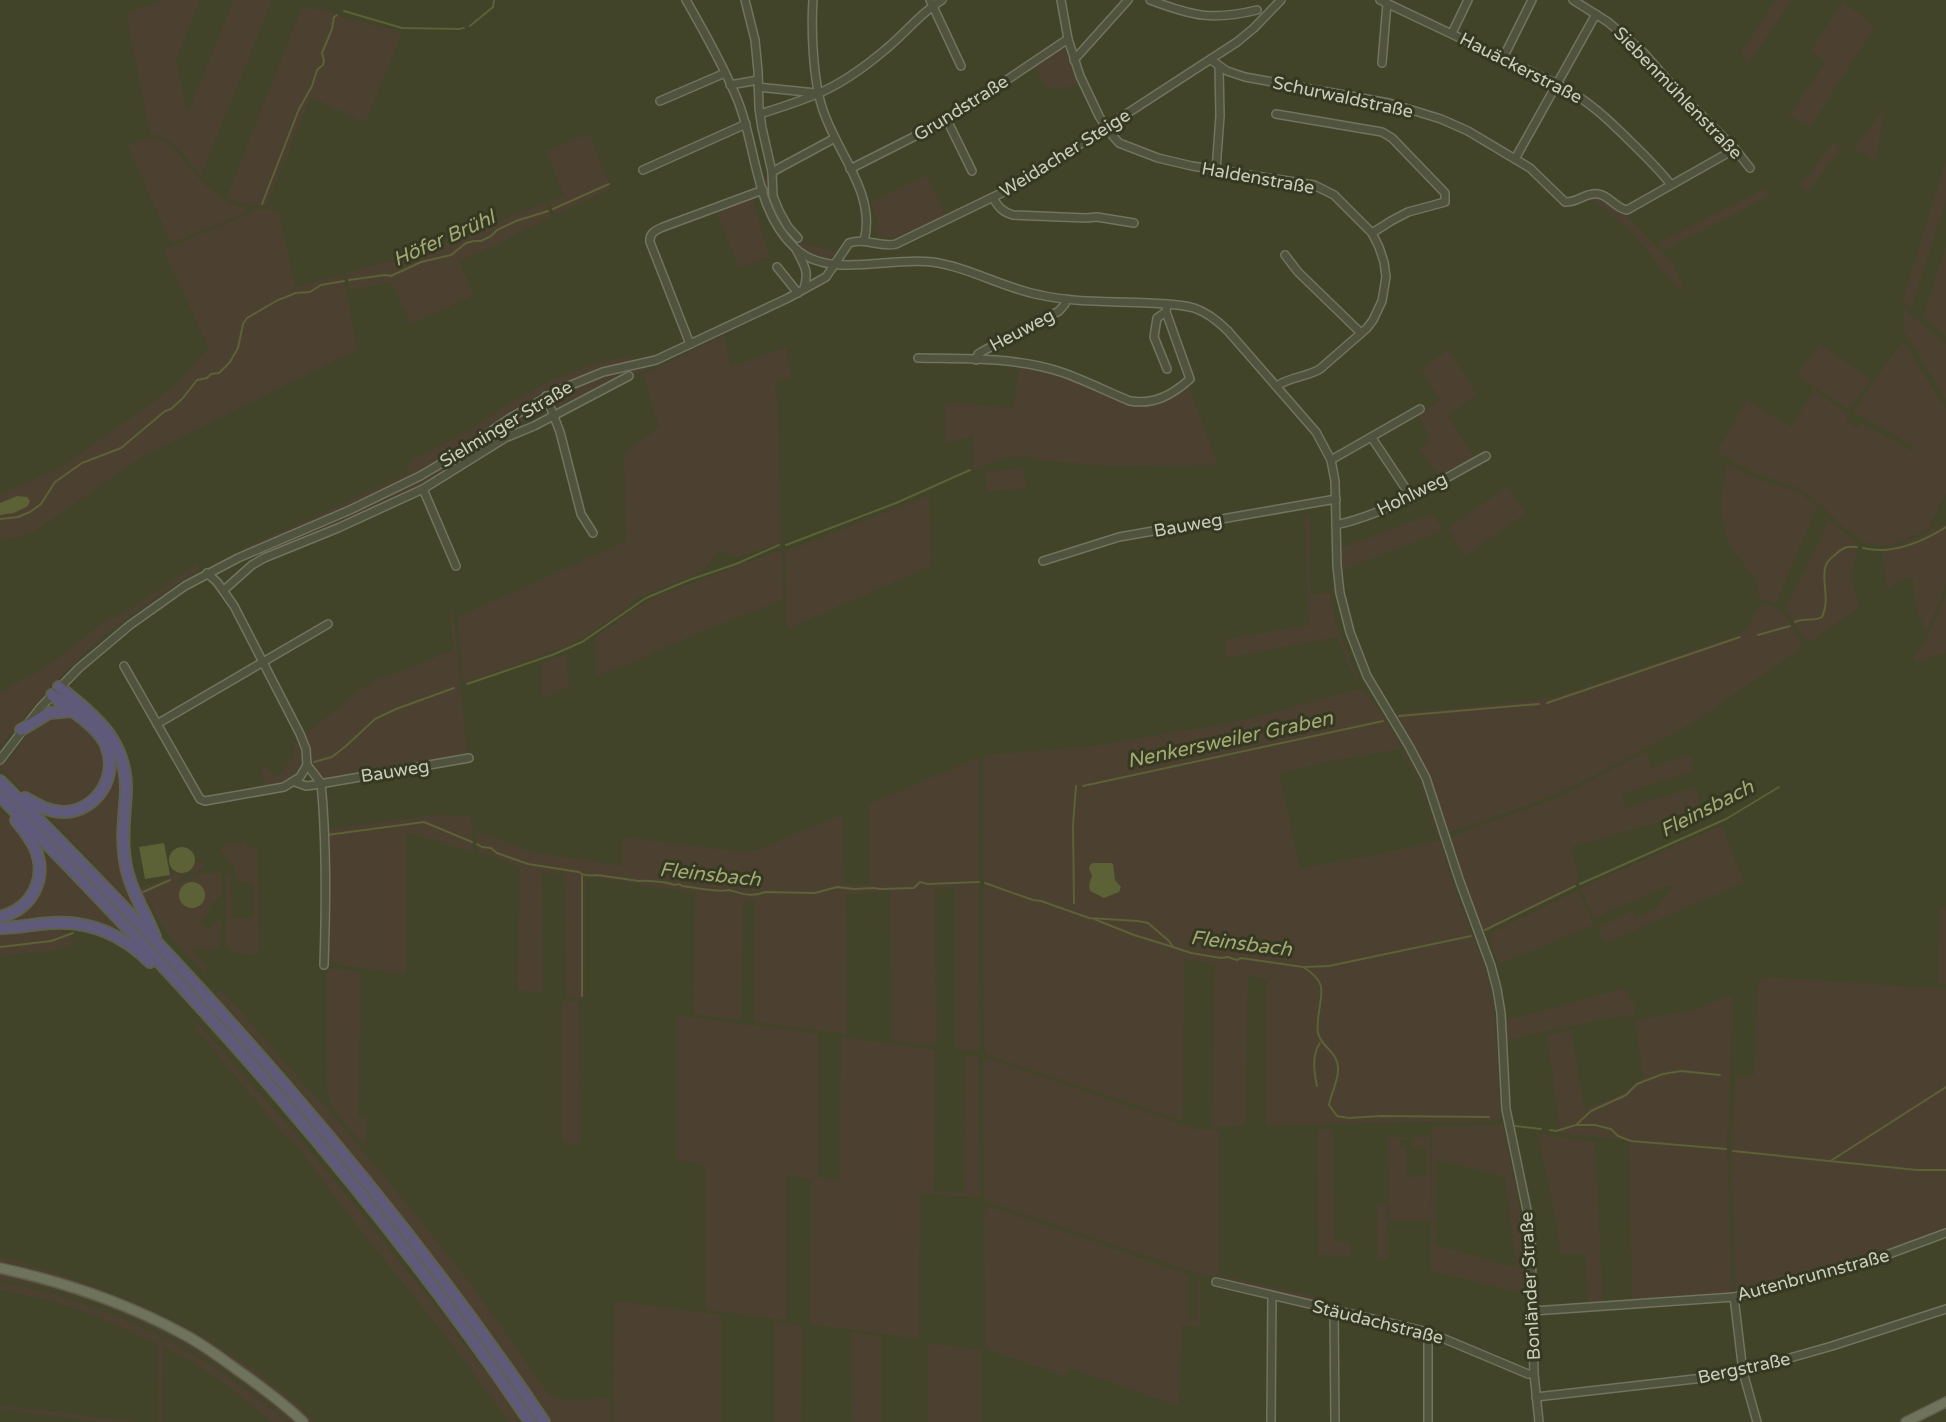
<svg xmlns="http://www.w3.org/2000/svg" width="1946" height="1422" viewBox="0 0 1946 1422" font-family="'Varela Round',sans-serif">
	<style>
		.green { fill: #4c4031; fill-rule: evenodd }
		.water { fill: #5c6136 }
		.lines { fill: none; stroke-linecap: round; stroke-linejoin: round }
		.stream { stroke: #5c6136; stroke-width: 2 }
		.minor-casing { stroke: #71745e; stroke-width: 10 }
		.major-casing { stroke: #5d6049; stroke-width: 12 }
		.highway-casing { stroke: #5e614a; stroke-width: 14 }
		.minor { stroke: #50533d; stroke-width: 7 }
		.major { stroke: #70735b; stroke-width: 9 }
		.highway { stroke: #5f5a79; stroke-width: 10 }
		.labels { text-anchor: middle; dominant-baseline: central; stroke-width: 6; stroke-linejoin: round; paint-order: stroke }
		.street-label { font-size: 18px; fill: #cacdba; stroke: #363921 }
		.water-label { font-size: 20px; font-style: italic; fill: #a4aa75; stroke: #363921 }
	</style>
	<rect width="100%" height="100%" fill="#414428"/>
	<g class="green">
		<path d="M164,0H200L176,60L187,109L189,110L234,0H272L201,176C186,158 175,137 150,134L126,13Z"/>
		<path d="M1776,0H1792L1747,66L1741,52Z"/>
		<path d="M1843,1L1875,27L1810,127L1789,115L1826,62L1811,51Z"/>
		<path d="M302,6L338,14L342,17L399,31L401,36L365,123L311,97L266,206L242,203L227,197Z"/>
		<path d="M1062,48L1065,50L1077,84C1068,88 1051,93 1044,84C1040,79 1038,72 1035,66Z"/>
		<path d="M1885,107L1878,149L1874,160L1854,149Z"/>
		<path d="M589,133L611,189L554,215L549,202L564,196L546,151Z"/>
		<path d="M149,138L160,139L168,143C195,170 208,200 249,209L238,216L171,243L127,144Z"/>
		<path d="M1833,143L1842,147L1808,192L1800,185Z"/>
		<path d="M1946,160V201L1911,308L1902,301Z"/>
		<path d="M927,175L945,215L897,237L884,240L876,232L877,219L871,202Z"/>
		<path d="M771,179L770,187L798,241C811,248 824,247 837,253L836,256C826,259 817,256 808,251C781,236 770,209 763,180Z"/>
		<path d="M1764,189L1771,195L1664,250L1658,243Z"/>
		<path d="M1597,195L1625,212L1635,225L1673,263L1684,290H1680C1661,271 1647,248 1629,230C1616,217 1603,208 1589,198Z"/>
		<path d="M753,198L769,257L739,268L716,211Z"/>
		<path d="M545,202L551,216L498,244L459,261L474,295L411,324L391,282L350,290L346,273L408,256L463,237Z"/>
		<path d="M260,209L279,211L295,287L343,274L357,348L354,351L145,455L34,531L12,539L0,540V515L14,513L17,496L0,503V495L65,465L157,399L176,384L209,348L163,250Z"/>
		<path d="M1946,245V336L1923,317Z"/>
		<path d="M1903,309L1946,344V400L1904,331Z"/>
		<path d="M725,335L730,367L786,347L791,376L775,383L778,408L781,543L738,557L718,551L706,568L695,575L637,598L620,613L589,634L568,646L463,683L458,617L626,541L624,453L659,427L643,374Z"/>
		<path d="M1903,341L1946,409V494L1928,529L1895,544L1881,546L1863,542L1844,528L1811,496L1800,489L1755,473L1717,452L1747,400L1791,427L1814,390L1849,415L1846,420L1857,428L1861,423L1912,451L1914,446L1853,412L1877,376Z"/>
		<path d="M1820,344L1871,379L1849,410L1797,375Z"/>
		<path d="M1448,349L1477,395L1447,415L1475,458L1440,477L1419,449L1431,441L1418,414L1441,400L1421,370Z"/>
		<path d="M629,355L633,357L635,363L561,386L538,398L458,449L394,487L271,540L244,549L243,547L297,525L407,474L409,463L413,459L470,430L511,402L552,380L592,365Z"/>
		<path d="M1019,365C1031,368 1044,369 1056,373C1091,386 1137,422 1174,397C1179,393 1184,388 1188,384L1218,465L1111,466L1039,460C1020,451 992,461 974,470L973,436L945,444V402L1014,408Z"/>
		<path d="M653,366L642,372L625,375L564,404L559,405L556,403V397L588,382Z"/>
		<path d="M541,406L545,409V415L541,413L523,422L525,425L510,432L406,494L329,529L267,554L266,551L361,510L411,486Z"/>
		<path d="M1727,463C1734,467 1741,471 1748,475C1773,486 1797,486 1817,507L1776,603L1769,601L1759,600C1762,579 1739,562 1730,544C1716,517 1722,491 1727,463Z"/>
		<path d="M1024,468L1026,488L987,492L985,472Z"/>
		<path d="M1507,487L1526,513L1464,556L1448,528Z"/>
		<path d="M929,495L931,566L787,629L785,552Z"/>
		<path d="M1432,514L1444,530L1340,571L1339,549Z"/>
		<path d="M1310,516V595L1330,592L1336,624L1358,679L1357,683L1337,637L1226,658V639L1309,625L1304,517Z"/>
		<path d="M1829,519L1858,545L1851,578L1859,605L1857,609L1811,641L1803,639L1786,608Z"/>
		<path d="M1946,523V582L1937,609L1926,632L1917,612L1912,577L1900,580L1887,590L1882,550L1908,542Z"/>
		<path d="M782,549L783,600L697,633L636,661L596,676L595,637L642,604L655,597Z"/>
		<path d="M197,564L199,569C193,575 186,577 180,581C162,594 144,606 126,619C77,655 38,699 0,747V692L48,666L111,616L115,619Z"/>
		<path d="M1946,595V653L1916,662L1913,658L1927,638Z"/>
		<path d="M1762,604C1785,606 1792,626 1801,644V648L1693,723L1584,781L1543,800L1449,832L1426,771L1396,718L1398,714L1411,712L1537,700L1555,697L1739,634C1757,624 1750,612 1762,604Z"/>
		<path d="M453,610L467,752L464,756L323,781L310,762L311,747L305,735L353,695L380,677L399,672L453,650L450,611Z"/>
		<path d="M567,654L568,687L542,699V662Z"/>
		<path d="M1357,689C1371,692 1393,733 1401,746V749H1404L1424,791L1439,837H1437L1423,793L1401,749L1336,760L1279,773L1300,868L1361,857L1362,858L1440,840L1452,880L1484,965L1491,991L1494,1011L1501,1119L1488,1121L1266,1125L1267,979L1248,976L1245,1126L1212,1127L1215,964L1184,959L1183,1121L987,1055L984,1048L983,758L987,755L1087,747L1223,724L1260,716ZM1093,863L1113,864L1115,880L1121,886L1119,892L1101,897L1093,894L1089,886L1092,875Z"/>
		<path d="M63,697L80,708L120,763L122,820L138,908L137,910L46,814C84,806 117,810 114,759Z"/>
		<path d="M69,716L79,721L95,735L106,756L105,780L89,802L65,810L41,803L26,793L0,768V757L8,762L25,737L48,718Z"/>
		<path d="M297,741C310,774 292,781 264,786L260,764L278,777L294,755L293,744Z"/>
		<path d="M1647,751L1651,768L1691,753L1693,771L1622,794L1626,808L1696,787L1700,810L1571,847L1579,882L1576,887L1485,932L1482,930L1463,880L1451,840L1452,837L1473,828L1557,798Z"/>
		<path d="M979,757V1051L955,1049V888L935,889L936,1046L892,1040L890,891L846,895L847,1034L754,1022L755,901H743L741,1020L693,1014L695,893L586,876L585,999L566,996L564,874L542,872L543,993L517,990L520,867L477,851L476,831L531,852L623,866V837L743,852L757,850L843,814L844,884L869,885V804Z"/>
		<path d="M0,809L19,829L32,849L36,877L25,901L0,913Z"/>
		<path d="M433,815L471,816L473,853L419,835L406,834V974L347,966L332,962L330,959V844L328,829Z"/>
		<path d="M1722,825L1744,882L1606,943L1598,927L1632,911L1636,918L1656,908L1672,888L1670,885L1594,918L1580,888Z"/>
		<path d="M246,842L248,848L257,846L259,954C249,956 232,953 226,946V876L228,873L231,876L232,918H254V882H236C236,856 228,866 221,849L225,844Z"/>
		<path d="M48,856L122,933L120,934L102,925L0,924V921C34,907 44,899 44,860Z"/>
		<path d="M199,861L203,862V869L189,873L176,882L177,885C191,876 205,872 221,873L222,895L207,909L210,911L200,923L209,930L219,919L221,921L220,943L217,949H193L207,970L206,973C180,949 163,933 149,901C142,899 141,894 141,887C151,883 167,880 174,872L186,873Z"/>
		<path d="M1578,890L1594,925L1498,964L1489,934Z"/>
		<path d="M1946,906V984H1938L1940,907Z"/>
		<path d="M60,930L74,936L71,945L59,950L0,956V935Z"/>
		<path d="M330,968L361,972L358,1117H367L366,1141L364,1145C350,1129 333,1114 327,1094L326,974Z"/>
		<path d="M1765,977L1946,989V1231C1877,1256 1808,1277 1736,1293L1731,1155L1736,1076H1754L1758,981Z"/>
		<path d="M1625,988L1636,1010L1634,1015L1604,1019L1531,1034L1507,1041L1506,1020Z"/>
		<path d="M219,989L235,1005L315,1097L324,1104L402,1198L471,1284L548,1393C564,1405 585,1399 604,1398L608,1399L610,1404V1422H552L478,1315L289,1076L215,994Z"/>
		<path d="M1729,996L1733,997L1727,1146L1732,1293L1730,1295L1632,1301L1629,1141L1560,1133L1547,1035L1571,1030L1584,1109L1617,1096L1643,1078L1635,1020L1690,1011Z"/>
		<path d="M562,1000L579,1002L580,1145L562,1142Z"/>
		<path d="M676,1015L818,1034V1177L839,1181L841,1037L935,1050L934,1191L964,1193L965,1054L979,1057L980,1198L920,1193L919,1339L810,1324L811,1179L786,1175V1320L706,1310V1165L676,1160Z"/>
		<path d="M198,1023L258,1092L295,1133L341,1188L439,1311L501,1392L520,1422H509L455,1348L357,1226L292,1139L286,1137L196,1029V1025Z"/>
		<path d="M991,1059L1195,1129L1219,1130V1275L1315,1296L1314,1302L1223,1278L1202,1275L989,1202L984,1197V1064L985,1061Z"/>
		<path d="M1501,1125L1503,1127L1523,1225L1526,1294L1431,1271V1220H1389L1388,1137H1406V1140L1400,1141V1147H1406L1407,1177L1426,1176V1148H1412V1137H1430L1431,1211L1432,1127ZM1437,1160L1505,1177L1516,1261L1515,1267L1436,1245Z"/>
		<path d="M1317,1129H1333L1334,1242H1350L1351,1257L1318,1255Z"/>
		<path d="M1538,1134L1595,1142L1603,1303L1589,1304L1585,1254H1560L1557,1226Z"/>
		<path d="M1377,1204H1387L1388,1259H1377Z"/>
		<path d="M992,1207L1184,1273L1188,1276V1319H1197V1280L1201,1281L1200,1327L1182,1325L1179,1406L1069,1368L1065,1376L985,1349L984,1210Z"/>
		<path d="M0,1257C115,1287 230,1336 315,1422H308L279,1396L225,1356L83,1287L0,1262Z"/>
		<path d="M0,1274C111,1296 214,1345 297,1422H290C209,1349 108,1296 0,1279Z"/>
		<path d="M0,1282C56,1292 108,1311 160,1336L159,1338L163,1340L164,1338C208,1362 249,1389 286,1422H272L229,1387L190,1360L163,1347L162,1422H159L158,1344L86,1312L45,1299L0,1290Z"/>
		<path d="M618,1301L721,1315V1422H613L614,1306Z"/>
		<path d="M774,1322L802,1326L801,1422H774Z"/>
		<path d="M851,1332L881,1336V1422H852Z"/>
		<path d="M928,1343L981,1350V1422H928Z"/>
		<path d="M0,1405L137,1422H99L0,1409Z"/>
	</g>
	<g class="water">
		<path d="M17,496L27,497L30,501L28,506L14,513L0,515V503Z"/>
		<path d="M164,843L170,875L145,879L139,847Z"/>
		<circle cx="182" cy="860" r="13"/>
		<path d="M1093,863H1111L1113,864L1115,880L1121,887L1119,892L1104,898L1090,891L1089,886L1092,875L1089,869L1090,865Z"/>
		<circle cx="192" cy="895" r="13"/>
	</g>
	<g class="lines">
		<g class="stream">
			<path d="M344,11L402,28L459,29L464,28"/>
			<path d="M470,26L493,7L494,0"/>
			<path d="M262,204L299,109L312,86L317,70L323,65L324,61L322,53L332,29L334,17L337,15"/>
			<path d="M553,209L609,184"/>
			<path d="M349,280L385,275L391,276L421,262L451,255L466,243L474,241H481L491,236L497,230L516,221L548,211"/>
			<path d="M0,519L18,517L30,512L41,504L55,482L82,463L121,448L165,411L171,409L183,398L197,380L207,378L211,374L219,373L230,362L238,348L243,324L247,318L278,300L296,293L310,292L321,285L344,281"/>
			<path d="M786,545L896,503L970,470"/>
			<path d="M1863,548C1892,555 1922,542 1946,527"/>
			<path d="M1795,622C1806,617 1813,622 1822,617C1831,598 1820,579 1826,565C1828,560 1832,557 1836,554C1843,547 1848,546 1857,547"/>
			<path d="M1758,635L1790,626"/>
			<path d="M467,684L552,655L582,642L646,598L689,580L736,564L779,545"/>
			<path d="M1547,703L1740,637"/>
			<path d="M1399,716L1539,704"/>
			<path d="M314,762L332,757L346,746L375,719L396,709L454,688"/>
			<path d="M1083,786L1383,721"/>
			<path d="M327,835L424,822L472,842"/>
			<path d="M477,844L482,847L491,848L497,853L528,864L579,872C584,876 590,876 597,875L639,881C647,880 668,882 674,885L679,884L682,886C694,887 719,893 729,890C741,893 752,898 765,892L815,893L837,887L854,889L874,888L880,889L914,888L920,882L928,884L979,882"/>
			<path d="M985,883L1033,900L1041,901L1089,918L1138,921L1148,923L1169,941L1173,947L1191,953L1221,958L1228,957L1237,960L1241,958L1303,967L1329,966L1471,936"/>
			<path d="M1580,884L1726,819L1779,787"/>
			<path d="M143,892L170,880"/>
			<path d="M1074,903L1073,825L1076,786"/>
			<path d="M1094,919L1134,935L1173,947"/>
			<path d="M1485,930L1575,886"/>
			<path d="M0,947L51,941L73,933"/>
			<path d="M1303,967C1329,983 1321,992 1318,1019C1318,1024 1317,1028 1318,1033C1321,1047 1338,1052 1338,1068C1339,1080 1331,1093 1329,1105L1337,1116L1349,1118L1380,1116L1489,1117"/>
			<path d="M582,996V876"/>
			<path d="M1317,1086C1314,1073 1311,1055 1320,1043"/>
			<path d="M1577,1124L1591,1111L1626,1095L1637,1084L1663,1074L1681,1071L1720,1075"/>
			<path d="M1515,1126L1541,1129"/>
			<path d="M1550,1130L1556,1131L1576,1125H1595L1611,1129L1618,1136L1631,1141L1726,1149"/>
			<path d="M1733,1151L1917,1170H1946"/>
			<path d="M1832,1160L1946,1087"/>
		</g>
		<g class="minor-casing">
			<g id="minor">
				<path d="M686,0C705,33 724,67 738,101C757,149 755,211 795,248C828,280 891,256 932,262C969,267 1003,288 1040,295C1075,303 1113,301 1149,303C1164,304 1180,304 1194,308C1206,312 1219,322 1228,331L1316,432L1331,460L1335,481L1337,566L1340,593L1350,632L1367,676L1409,746L1426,778L1459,879L1491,966L1497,989L1501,1013L1506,1109L1527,1210L1531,1238L1534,1374L1539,1422"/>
				<path d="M745,0L755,40L758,71L759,108L762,128L772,172L773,196L779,211L788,227L798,238"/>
				<path d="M813,0C811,29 813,79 822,107C835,151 877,193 864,241"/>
				<path d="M930,0L961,66"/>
				<path d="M1061,0L1068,39L1080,76L1099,116L1107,129L1119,143L1158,158L1192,166L1314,185L1334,195L1372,233L1379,247L1384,262L1386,277L1382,301L1373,320L1367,328L1320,369C1307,377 1289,377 1277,386"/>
				<path d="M1150,0C1193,16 1212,21 1257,10"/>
				<path d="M1380,0L1557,84C1587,99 1609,120 1633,144C1646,157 1660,170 1671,185"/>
				<path d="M1573,0L1608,22L1644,53L1677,91L1735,149L1750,168"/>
				<path d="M1452,33L1468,0"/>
				<path d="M1503,58L1532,0"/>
				<path d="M1074,60L1128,0"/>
				<path d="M1211,60L1227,71L1245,77L1389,103L1441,119L1468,131L1530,168L1565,202C1577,203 1586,192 1598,194C1609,195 1615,208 1627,210L1735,149"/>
				<path d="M1382,63L1387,3"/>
				<path d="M730,85L758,80"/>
				<path d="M758,87L816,93"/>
				<path d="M660,101L725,73"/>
				<path d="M760,114C779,108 798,102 817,94C841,84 866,66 886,49C906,33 920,13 942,0"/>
				<path d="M1276,114L1382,132L1392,138L1445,193V202L1408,212L1391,221L1372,233"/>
				<path d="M947,120L972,171"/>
				<path d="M1515,159L1596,14"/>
				<path d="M850,169L947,120L1068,39"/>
				<path d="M643,170L746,124"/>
				<path d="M1216,170L1220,116L1219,67"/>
				<path d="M772,172L835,138"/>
				<path d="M993,198C999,208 1003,212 1013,215L1086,218L1097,217L1134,223"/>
				<path d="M797,251C805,267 809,271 804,289"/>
				<path d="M1285,255L1298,272L1361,333"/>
				<path d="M777,267L798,293"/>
				<path d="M1166,312L1157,318L1154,337L1167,369"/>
				<path d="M690,344L650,242C649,233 656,230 663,227L763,190"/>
				<path d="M918,358C965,359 1016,357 1061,372C1085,380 1107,392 1130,401C1154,405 1172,395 1190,379L1166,312L1167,304"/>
				<path d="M976,360L978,354L983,351L1059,311L1065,304V299"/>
				<path d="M546,396L560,432L581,514L593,533"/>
				<path d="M1372,438L1412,498"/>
				<path d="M1331,460L1420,409"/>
				<path d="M423,489L456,566"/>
				<path d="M1336,525C1392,512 1436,483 1486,456"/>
				<path d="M1043,561L1119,537L1336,499"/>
				<path d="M207,573L217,582L234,606L300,734L306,749L307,765L321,783"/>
				<path d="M224,590L252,565L264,558L338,528L423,489L505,438L534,426L629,376"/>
				<path d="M124,666L200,799L205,801L284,787L300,777L307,765"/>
				<path d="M157,724L328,624"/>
				<path d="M0,760L40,708L79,668L130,625L185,586L238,558L350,510L420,476L459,453L510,418L559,390L603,372L656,360L788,298L826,277L849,243C865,237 880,248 896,244L1014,187L1237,42L1254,28L1281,0"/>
				<path d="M295,782L306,786L314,785L469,758"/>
				<path d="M321,783C327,844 326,905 324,965"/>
				<path d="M1216,1282L1428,1332L1528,1374H1534"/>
				<path d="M1734,1297L1743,1372L1757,1422"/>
				<path d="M1334,1309L1335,1422"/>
				<path d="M1533,1311L1734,1297L1821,1275L1881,1257L1946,1233"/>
				<path d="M1428,1332V1422"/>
				<path d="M1536,1397L1730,1375L1832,1346L1946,1309"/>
				<path d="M1271,1422L1272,1296"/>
			</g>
		</g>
		<g class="major-casing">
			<g id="major">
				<path d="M0,1268C64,1282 127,1303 185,1335C206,1346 226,1362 246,1376C265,1390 286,1405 303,1422"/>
				<path d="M1906,1422L1946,1402"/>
			</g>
		</g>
		<g class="highway-casing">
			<g id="highway">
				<path d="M59,687C95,716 127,740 126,791C125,814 121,837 125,860C129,889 145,911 155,937"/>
				<path d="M21,730L49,713L71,711"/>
				<path d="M0,781C198,978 388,1189 544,1422"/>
				<path d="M0,796C192,990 377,1195 530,1422"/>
				<path d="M25,798C38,805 48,812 64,812C97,811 119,776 106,745C96,724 69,710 52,695"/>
				<path d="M0,917C32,909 48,878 35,848C30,837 23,829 16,820"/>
				<path d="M0,928C18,928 34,924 52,923C90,920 124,936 150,962"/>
			</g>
		</g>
		<use href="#minor" class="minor"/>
		<use href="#major" class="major"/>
		<use href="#highway" class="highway"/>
	</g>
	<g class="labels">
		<g class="street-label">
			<text transform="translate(1521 68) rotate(27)">Hauäckerstraße</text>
			<text transform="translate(1678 93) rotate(46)">Siebenmühlenstraße</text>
			<text transform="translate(1343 97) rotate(12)">Schurwaldstraße</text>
			<text transform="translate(961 108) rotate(-32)">Grundstraße</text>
			<text transform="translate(1065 153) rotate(-32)">Weidacher Steige</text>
			<text transform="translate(1258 178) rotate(10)">Haldenstraße</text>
			<text transform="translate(1022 330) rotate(-28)">Heuweg</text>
			<text transform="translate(506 424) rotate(-31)">Sielminger Straße</text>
			<text transform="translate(1412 494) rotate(-26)">Hohlweg</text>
			<text transform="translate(1188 525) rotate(-10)">Bauweg</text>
			<text transform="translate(395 771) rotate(-9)">Bauweg</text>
			<text transform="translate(1813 1275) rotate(-15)">Autenbrunnstraße</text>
			<text transform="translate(1530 1286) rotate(-93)">Bonländer Straße</text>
			<text transform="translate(1378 1322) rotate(14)">Stäudachstraße</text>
			<text transform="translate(1744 1368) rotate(-12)">Bergstraße</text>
		</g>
		<g class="water-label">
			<text transform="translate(444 239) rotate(-24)">Höfer Brühl</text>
			<text transform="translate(1230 740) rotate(-12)">Nenkersweiler Graben</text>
			<text transform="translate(1707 809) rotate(-27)">Fleinsbach</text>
			<text transform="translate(710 875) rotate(6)">Fleinsbach</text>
			<text transform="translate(1241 944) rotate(7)">Fleinsbach</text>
		</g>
	</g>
</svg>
